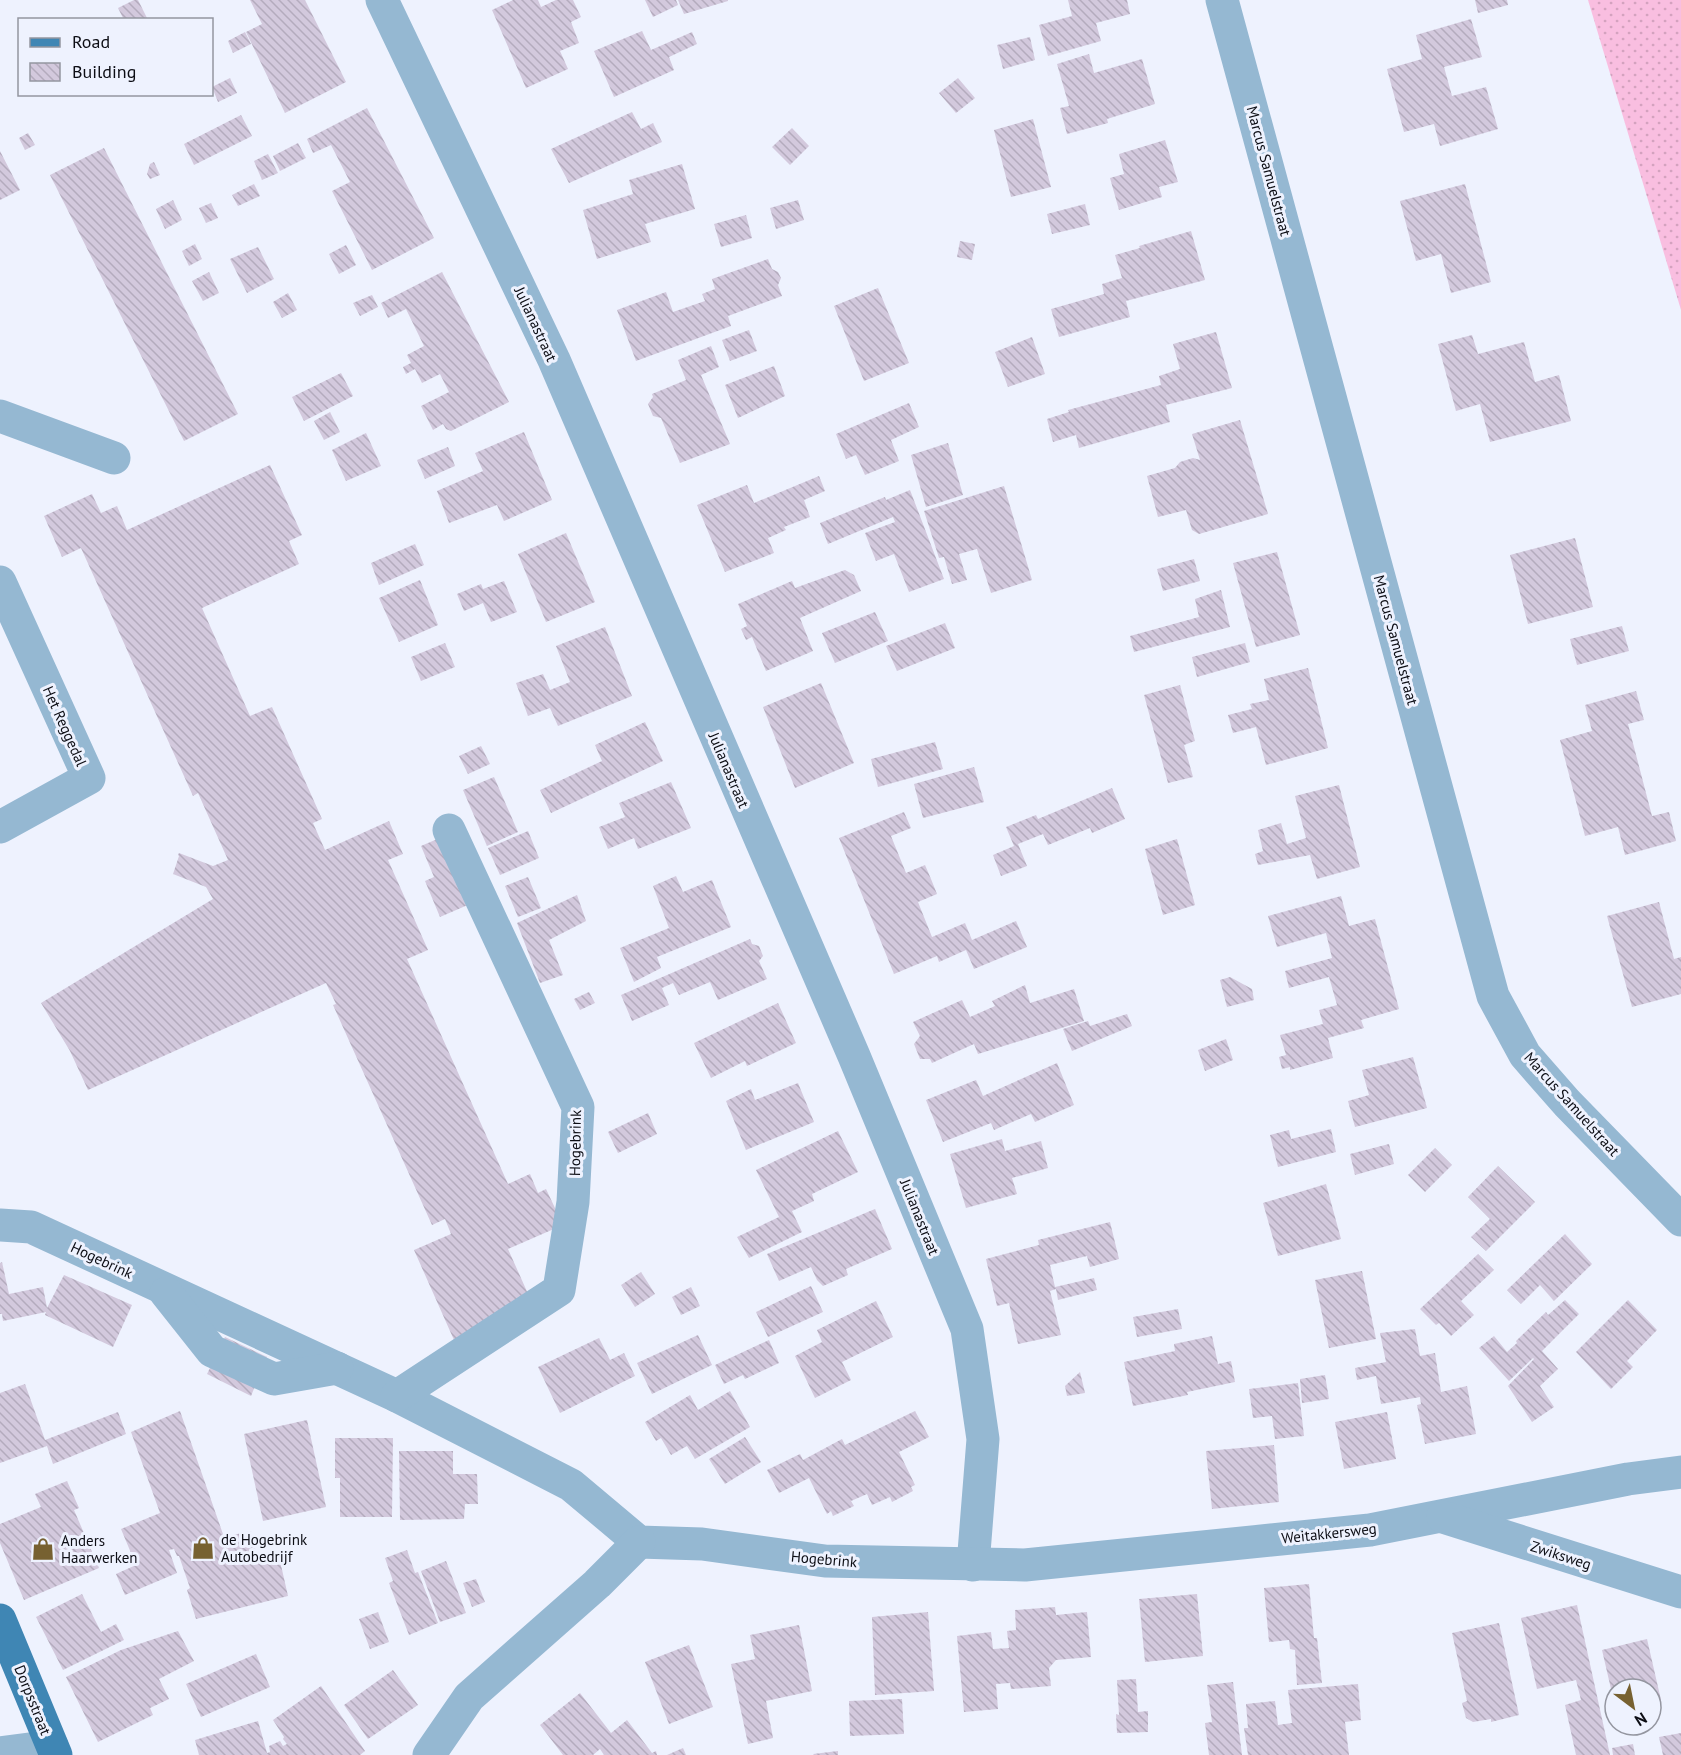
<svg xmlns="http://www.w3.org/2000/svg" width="1681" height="1755" viewBox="0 0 1681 1755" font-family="'PT Sans',sans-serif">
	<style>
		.grass { fill: url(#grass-dots) }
		.building { fill: url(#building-back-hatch) }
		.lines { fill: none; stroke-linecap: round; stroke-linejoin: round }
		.minor { stroke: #95b8d2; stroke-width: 33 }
		.major { stroke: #3f86b4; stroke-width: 33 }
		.labels { text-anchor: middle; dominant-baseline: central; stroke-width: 6; stroke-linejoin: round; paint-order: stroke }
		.street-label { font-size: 15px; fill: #0c0d14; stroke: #eef2fe }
		.poi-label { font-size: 15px; fill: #0c0d14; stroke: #eef2fe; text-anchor: start }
	</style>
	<defs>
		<pattern id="grass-dots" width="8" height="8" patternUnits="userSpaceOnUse" patternTransform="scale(1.5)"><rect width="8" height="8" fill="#f9bee0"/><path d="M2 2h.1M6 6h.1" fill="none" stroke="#d4a2bf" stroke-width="1.8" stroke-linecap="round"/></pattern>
		<pattern id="building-back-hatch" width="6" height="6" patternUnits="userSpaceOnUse" patternTransform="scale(1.5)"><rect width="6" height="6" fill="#d3c9dd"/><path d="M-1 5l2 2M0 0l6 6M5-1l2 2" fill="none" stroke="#b4abbd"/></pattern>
	</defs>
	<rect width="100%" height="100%" fill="#eef2fe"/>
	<path class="grass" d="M1588,0H1681V310Z"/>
	<g class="building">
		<path d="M134,0H138L148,20H124L118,8Z"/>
		<path d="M250,0H305L346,82L285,113L246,32L262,24Z"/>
		<path d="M513,0H538L541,7L556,0H573L581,17L571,22L579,43L560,51L568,69L526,88L492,10Z"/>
		<path d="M645,0H676L678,5L653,17Z"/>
		<path d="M678,0H728V1L684,14Z"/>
		<path d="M1068,0H1127L1130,14L1096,23L1101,41L1048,56L1039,25L1072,16Z"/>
		<path d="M1475,0H1507L1508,5L1478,13Z"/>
		<path d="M1471,19L1482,57L1444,67L1452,96L1486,87L1498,129L1440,146L1434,124L1404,132L1387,69L1422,59L1416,35Z"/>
		<path d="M642,31L651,50L692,32L697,44L669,57L674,70L614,97L594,51Z"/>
		<path d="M245,32L251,44L233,53L228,41Z"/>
		<path d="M1030,37L1035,60L1003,69L997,45Z"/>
		<path d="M1089,54L1094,73L1142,59L1155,104L1107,119L1108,123L1067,134L1060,108L1069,106L1057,64Z"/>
		<path d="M230,78L237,93L218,102L212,87Z"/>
		<path d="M958,78L975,98L956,113L939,93Z"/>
		<path d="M367,108L434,238L372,270L332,191L350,182L331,145L313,153L307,139Z"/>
		<path d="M632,112L641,129L653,123L662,142L569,183L551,149Z"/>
		<path d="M241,115L252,136L194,165L184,144Z"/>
		<path d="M1033,119L1051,187L1011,197L994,130Z"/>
		<path d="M792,128L809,146L790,165L772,147Z"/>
		<path d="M28,133L35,145L25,150L19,138Z"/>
		<path d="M1165,140L1178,182L1159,187L1162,197L1119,210L1110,178L1124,174L1119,154Z"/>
		<path d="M298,143L306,158L280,171L273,156Z"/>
		<path d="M104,148L238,414L184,441L50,175Z"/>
		<path d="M0,151L20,190L0,200Z"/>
		<path d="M268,154L278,173L262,180L254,161Z"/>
		<path d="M154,162L160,175L150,179L147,174L150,164Z"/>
		<path d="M682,164L695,209L645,224L651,242L597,259L583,210L633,194L629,180Z"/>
		<path d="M254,184L260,196L238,206L232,195Z"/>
		<path d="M1465,184L1491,282L1451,293L1441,254L1416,261L1400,201Z"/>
		<path d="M173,200L182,220L165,229L156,209Z"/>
		<path d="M798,200L804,220L776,229L770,208Z"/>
		<path d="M211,203L218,218L206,223L199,208Z"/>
		<path d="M1085,204L1090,225L1052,234L1047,214Z"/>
		<path d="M746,215L752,238L721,247L714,224Z"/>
		<path d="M1191,231L1205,280L1126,301L1130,317L1059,337L1051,309L1104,294L1102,284L1122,278L1115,255L1140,248L1139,246Z"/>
		<path d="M960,241L975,244L972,260L957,257Z"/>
		<path d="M195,244L202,259L189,266L182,251Z"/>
		<path d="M346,245L356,265L339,274L329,254Z"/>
		<path d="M258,247L274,279L247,293L230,259Z"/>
		<path d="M768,259L772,269L778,272L781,278L778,285L782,296L728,316L731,326L636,361L617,310L666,292L673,312L705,301L702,294L715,289L712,279Z"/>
		<path d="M209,272L219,293L203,301L192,281Z"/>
		<path d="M442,272L509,402L451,431L446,429L443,424L433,430L421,406L449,392L440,374L422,383L415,369L406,374L403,367L411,363L407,355L424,346L406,309L388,318L381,303Z"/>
		<path d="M878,288L909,363L864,381L834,306Z"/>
		<path d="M288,293L297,310L282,318L273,302Z"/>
		<path d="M372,295L378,307L360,316L353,303Z"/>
		<path d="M749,330L757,351L730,361L722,340Z"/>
		<path d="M1216,332L1232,388L1166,405L1170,422L1079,448L1076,435L1053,442L1047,419L1069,412L1068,410L1161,385L1159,376L1180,369L1173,344Z"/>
		<path d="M1472,335L1478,354L1524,342L1535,382L1559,375L1571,421L1490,442L1480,404L1456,411L1438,344Z"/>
		<path d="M1032,337L1045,374L1008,387L995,352Z"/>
		<path d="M711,346L719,367L701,375L730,444L680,463L661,418L653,416L648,404L653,397L652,394L686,380L678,360Z"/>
		<path d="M774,366L785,396L738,418L725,385Z"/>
		<path d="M341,373L353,396L304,421L292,397Z"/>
		<path d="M909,403L919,427L891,440L899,461L865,475L856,455L846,459L836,434Z"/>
		<path d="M330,412L340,432L324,440L314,421Z"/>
		<path d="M1240,420L1268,514L1199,534L1192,530L1186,510L1158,517L1147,476L1175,468L1180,462L1193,458L1200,460L1192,434Z"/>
		<path d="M524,432L552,500L504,521L497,505L449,523L437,491L483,471L475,453Z"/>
		<path d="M366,433L381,466L346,481L332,450Z"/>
		<path d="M948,443L963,495L926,507L911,455Z"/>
		<path d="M448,447L455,466L425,479L417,460Z"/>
		<path d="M270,465L302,535L289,541L299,564L202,608L250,716L272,707L322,819L313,823L325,850L389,821L403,854L388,860L428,950L407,959L508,1184L530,1174L538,1193L546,1189L563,1225L508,1249L533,1305L454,1340L414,1250L451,1234L445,1219L432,1225L333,1005L336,1004L326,983L88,1090L70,1051L41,1003L213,899L206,887L173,874L179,856L178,855L179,853L213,866L228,860L198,793L193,796L81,548L62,557L44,516L92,494L101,513L117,506L127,530Z"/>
		<path d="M819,476L825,491L804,500L810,517L784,527L786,530L768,538L774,553L725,572L697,505L747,485L754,503Z"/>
		<path d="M1004,486L1032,580L991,593L977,549L959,554L967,580L952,584L944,557L939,558L924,511Z"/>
		<path d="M910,490L944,579L909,592L894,554L876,561L865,533L895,522L893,517L828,544L820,523L885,497L886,500Z"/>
		<path d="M566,533L595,602L546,622L518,554Z"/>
		<path d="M1575,538L1593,607L1528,624L1510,555Z"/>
		<path d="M415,544L424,565L379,585L371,563Z"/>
		<path d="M1277,552L1300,635L1256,647L1233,563Z"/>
		<path d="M1194,559L1200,581L1163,591L1157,569Z"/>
		<path d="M845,570L854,575L861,591L800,618L813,651L766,671L752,637L746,640L741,629L747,626L738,604L792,581L795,588Z"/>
		<path d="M420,580L438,625L399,642L379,598Z"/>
		<path d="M504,581L517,612L491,622L483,603L464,611L457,594L481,584L483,589Z"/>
		<path d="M1221,590L1230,627L1134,652L1130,636L1199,617L1195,599Z"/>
		<path d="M875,612L888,641L835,663L822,633Z"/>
		<path d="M945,623L955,648L897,671L886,646Z"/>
		<path d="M1622,626L1629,651L1577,665L1570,639Z"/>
		<path d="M605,627L632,696L558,726L550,708L528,716L516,683L543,674L550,690L570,682L556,646Z"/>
		<path d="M445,643L455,667L421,681L411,657Z"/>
		<path d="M1245,643L1250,662L1197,677L1192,657Z"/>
		<path d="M1308,668L1328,748L1266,765L1256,727L1233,733L1228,715L1252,709L1250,704L1269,700L1264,679Z"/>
		<path d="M821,683L854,763L795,788L763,707Z"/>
		<path d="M1180,685L1195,741L1184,745L1193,777L1168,783L1144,695Z"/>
		<path d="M1636,691L1644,720L1628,724L1652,816L1669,812L1676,841L1625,855L1618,827L1585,836L1560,740L1592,731L1585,705Z"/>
		<path d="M645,722L663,761L551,813L540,790L602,761L595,745Z"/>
		<path d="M935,742L943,769L878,787L871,759Z"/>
		<path d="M481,746L490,764L468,774L459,756Z"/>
		<path d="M974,767L984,802L923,818L914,784Z"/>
		<path d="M494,777L518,832L487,846L463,790Z"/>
		<path d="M671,782L691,828L638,849L634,838L608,849L599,827L625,817L619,803Z"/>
		<path d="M1339,785L1360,867L1317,879L1310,855L1258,865L1255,854L1263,851L1258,830L1281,823L1287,844L1306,838L1295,796Z"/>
		<path d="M1112,788L1125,819L1092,833L1090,828L1048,845L1043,834L1018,844L1027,866L1001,876L993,855L1014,846L1006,827L1036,815L1038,819Z"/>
		<path d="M904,812L911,828L891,836L906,873L925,865L931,879L937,894L918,902L932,937L965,923L972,940L1016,921L1027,947L974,969L966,950L939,962L937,956L894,974L839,838Z"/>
		<path d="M528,831L539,858L500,875L488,848Z"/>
		<path d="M449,834L477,901L440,917L425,881L434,877L421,846Z"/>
		<path d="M1177,839L1195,905L1163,915L1145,849Z"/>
		<path d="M676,876L683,892L712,880L731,927L657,957L661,968L634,982L620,948L669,928L653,886Z"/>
		<path d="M528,877L541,908L518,917L505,886Z"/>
		<path d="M577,895L586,921L549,940L563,975L540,983L517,923Z"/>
		<path d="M1341,896L1349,926L1375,919L1399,1009L1361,1020L1364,1028L1328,1038L1333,1058L1290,1070V1067L1282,1069L1279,1057L1286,1055L1280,1035L1323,1024L1319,1010L1337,1005L1329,977L1289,988L1285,971L1332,958L1326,933L1277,947L1268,916Z"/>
		<path d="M1659,902L1674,959L1681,957V994L1632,1007L1607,916Z"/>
		<path d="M750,939L752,944L759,946L763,956L759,961L767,979L718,1000L710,982L679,995L673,983L662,988L669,1005L632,1021L621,995Z"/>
		<path d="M1230,977L1252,989L1254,1000L1227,1007L1220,980Z"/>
		<path d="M1025,985L1030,1003L1074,989L1084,1021L978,1054L974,1044L932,1063L930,1059H920L914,1044L920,1036L913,1022L962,1000L970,1017L995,1006L992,1001Z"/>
		<path d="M589,992L595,1003L580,1010L574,999Z"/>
		<path d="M778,1003L796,1043L747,1066L745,1061L711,1078L694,1043Z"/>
		<path d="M1127,1014L1132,1026L1072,1051L1063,1029L1088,1021L1090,1026Z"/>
		<path d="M1226,1039L1233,1060L1205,1071L1198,1050Z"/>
		<path d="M1413,1057L1427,1108L1355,1127L1348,1101L1369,1095L1362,1070Z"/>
		<path d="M1057,1063L1074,1105L1035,1122L1031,1114L994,1130L991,1123L943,1142L926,1100L976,1080L983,1096Z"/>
		<path d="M798,1083L814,1122L746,1150L726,1101L751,1089L755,1100Z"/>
		<path d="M648,1113L657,1134L618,1153L608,1132Z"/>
		<path d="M1331,1129L1336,1152L1278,1167L1270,1135L1289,1130L1291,1139Z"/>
		<path d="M838,1131L858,1172L812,1194L814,1201L792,1211L802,1232L749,1258L737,1237L779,1217L756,1170Z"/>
		<path d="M1002,1139L1005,1151L1041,1141L1048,1168L1012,1178L1017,1194L966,1208L950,1154Z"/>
		<path d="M1389,1144L1394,1164L1355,1175L1350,1154Z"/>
		<path d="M1435,1148L1452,1165L1425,1192L1408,1175Z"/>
		<path d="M1498,1166L1535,1202L1486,1251L1471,1237L1490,1219L1468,1197Z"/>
		<path d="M1326,1184L1341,1239L1278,1256L1263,1203Z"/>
		<path d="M875,1209L892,1249L846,1269L848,1275L823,1286L817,1280L811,1267L779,1281L767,1254Z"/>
		<path d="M1110,1222L1119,1259L1090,1267L1087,1256L1050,1265L1055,1287L1094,1278L1097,1290L1058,1300L1056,1289L1050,1291L1061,1335L1018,1344L1009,1303L997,1306L986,1259L1039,1245L1038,1240Z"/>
		<path d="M1565,1234L1592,1264L1554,1301L1540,1285L1521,1304L1507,1290Z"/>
		<path d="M1478,1254L1494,1270L1461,1301L1474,1315L1451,1336L1439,1323L1436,1325L1420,1309Z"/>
		<path d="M2,1262L9,1294L43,1287L47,1308L64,1275L132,1305L113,1347L45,1315L46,1312L3,1321L2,1314H0V1263Z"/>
		<path d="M1362,1271L1376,1339L1329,1348L1315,1280Z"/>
		<path d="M641,1272L655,1294L635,1307L621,1285Z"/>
		<path d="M811,1286L823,1312L768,1337L756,1312Z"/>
		<path d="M691,1287L700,1306L681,1315L672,1297Z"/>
		<path d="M1565,1300L1579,1314L1542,1351L1558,1369L1540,1386L1554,1407L1532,1422L1508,1386L1534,1359L1533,1358L1509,1381L1479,1348L1494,1336L1507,1352L1517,1343L1516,1341L1546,1312L1548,1315Z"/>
		<path d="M1628,1300L1657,1330L1627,1361L1633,1367L1611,1389L1576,1352Z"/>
		<path d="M876,1301L893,1337L842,1362L851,1380L815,1398L795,1356L822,1342L817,1330Z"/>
		<path d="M1178,1309L1182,1329L1137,1337L1133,1317Z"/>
		<path d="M1415,1329L1420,1356L1435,1353L1441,1392L1467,1386L1476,1434L1425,1444L1417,1405L1421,1404L1420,1397L1381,1404L1376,1376L1357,1380L1355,1368L1386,1362L1380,1333Z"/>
		<path d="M698,1335L712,1365L652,1394L637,1363Z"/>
		<path d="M1212,1336L1218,1364L1231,1361L1235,1382L1187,1392L1188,1395L1133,1406L1124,1362L1175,1351L1174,1344Z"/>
		<path d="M225,1337L267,1357L251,1396L207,1374Z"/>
		<path d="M599,1338L610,1360L624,1353L635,1376L560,1413L538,1367Z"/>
		<path d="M769,1340L779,1363L745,1379L743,1375L724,1384L715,1365Z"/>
		<path d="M1080,1372L1085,1393L1067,1396L1065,1386Z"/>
		<path d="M1325,1375L1329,1399L1302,1403L1300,1379Z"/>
		<path d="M1298,1383L1304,1436L1275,1439L1272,1416L1253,1418L1249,1389Z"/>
		<path d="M25,1384L45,1440L118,1412L126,1434L53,1464L47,1446L0,1463V1393Z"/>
		<path d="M730,1391L750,1427L695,1459L687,1446L671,1455L661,1438L656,1441L645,1422L690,1395L698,1410Z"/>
		<path d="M180,1411L224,1537L251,1531L257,1557L278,1552L288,1596L196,1619L187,1590L190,1588L179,1556H177L174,1549L169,1550L177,1573L125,1595L116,1574L136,1565L121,1529L160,1513L131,1432Z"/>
		<path d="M915,1411L929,1437L899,1452L915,1485L911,1487L913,1491L892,1502L890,1497L872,1505L867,1494L851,1501L854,1506L833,1516L831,1511L827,1514L809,1478L779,1493L767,1470L800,1454L803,1460L842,1439L845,1445Z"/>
		<path d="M1387,1412L1396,1459L1344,1469L1335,1422Z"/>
		<path d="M307,1420L326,1507L263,1521L244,1434Z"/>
		<path d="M745,1437L761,1462L725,1484L709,1459Z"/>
		<path d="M335,1438H393L392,1517H340V1478H335Z"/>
		<path d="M1274,1445L1279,1502L1212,1509L1206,1451Z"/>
		<path d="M399,1451H453V1474H477L478,1504H465L464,1519L400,1520Z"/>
		<path d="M67,1481L79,1508L74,1510L99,1568L24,1600L0,1543V1524L41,1507L35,1494Z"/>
		<path d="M407,1550L415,1573L418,1572L438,1623L409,1635L389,1583L393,1581L385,1558Z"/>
		<path d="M446,1561L466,1613L440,1622L421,1571Z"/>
		<path d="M476,1579L485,1602L472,1607L463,1583Z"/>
		<path d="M1309,1584L1314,1638H1317L1322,1683L1297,1685L1295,1650L1290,1649L1289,1640L1269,1642L1264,1588Z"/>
		<path d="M82,1594L101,1632L116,1624L124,1640L63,1670L36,1617Z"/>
		<path d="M1197,1594L1203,1656L1145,1662L1139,1599Z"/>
		<path d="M1577,1605L1610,1755H1576L1565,1705L1581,1700L1576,1680L1537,1689L1521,1618Z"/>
		<path d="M1055,1607L1056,1615L1087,1612L1091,1657L1056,1660L1049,1668L1051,1686L1011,1689L1010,1683L996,1684L998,1709L964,1712L957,1636L991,1632L993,1649L1009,1648L1007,1631L1016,1630L1015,1610Z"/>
		<path d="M378,1612L389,1642L370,1649L359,1619Z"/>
		<path d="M928,1612L934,1691L875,1695L872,1617Z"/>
		<path d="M1499,1623L1519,1715L1491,1722V1719L1473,1722L1466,1718L1462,1703L1467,1701L1452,1633Z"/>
		<path d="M799,1625L812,1691L766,1701L773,1738L748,1744L731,1664L755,1659L750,1635Z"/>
		<path d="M178,1631L194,1661L159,1679L169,1699L150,1708L153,1715L98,1742L66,1677L121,1650Z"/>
		<path d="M1647,1639L1661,1700L1654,1702L1657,1717L1651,1718V1689H1615L1614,1702L1602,1650Z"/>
		<path d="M689,1645L713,1707L669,1724L645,1662Z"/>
		<path d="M256,1654L270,1687L201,1717L186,1684Z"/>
		<path d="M393,1670L418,1705L368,1739L344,1705Z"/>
		<path d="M1136,1679L1138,1712L1148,1711V1732L1117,1733L1116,1714L1119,1715L1117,1680Z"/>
		<path d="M1233,1682L1242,1755H1209L1205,1723L1212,1722L1207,1685Z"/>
		<path d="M1358,1684L1361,1720L1345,1722L1349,1755H1248L1244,1728H1248L1246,1704L1275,1701L1278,1725L1292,1723L1288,1690Z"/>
		<path d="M321,1686L365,1751L360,1755H199L195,1740L258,1721L267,1753L270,1752L269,1746L280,1741L283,1746L287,1744L283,1739L284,1737L273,1720Z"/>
		<path d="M580,1693L611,1733L627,1720L652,1753L656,1751L657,1755H604L600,1749L593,1755H563L540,1725Z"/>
		<path d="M902,1699L904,1734L850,1736L849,1701Z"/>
		<path d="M1681,1733V1755H1663L1659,1737Z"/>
		<path d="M1633,1744L1635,1755H1613L1612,1748Z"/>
		<path d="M683,1748L686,1755H667Z"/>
		<path d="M838,1751V1755H814L813,1754Z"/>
	</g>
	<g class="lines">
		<g class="minor">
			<path d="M382,0L554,360L854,1056L967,1329L983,1439L973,1565"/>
			<path d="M1222,0L1493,996L1525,1055L1567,1103L1681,1220"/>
			<path d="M0,416L114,458"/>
			<path d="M0,582L89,778L0,827"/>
			<path d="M0,1225L31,1227L397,1396L571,1485L639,1542L702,1544L825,1561L1025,1565L1370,1530L1628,1479L1681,1472"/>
			<path d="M166,1293L212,1351L274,1379L337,1368"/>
			<path d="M397,1396L559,1290L573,1202L578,1107L449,830"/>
			<path d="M1443,1517L1681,1592"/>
			<path d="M0,1753L52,1746"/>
			<path d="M429,1755L469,1697L597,1584L639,1542"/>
		</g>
		<path class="major" d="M0,1620L56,1755"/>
	</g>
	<defs>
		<g id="shop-bare" transform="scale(1.8)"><path d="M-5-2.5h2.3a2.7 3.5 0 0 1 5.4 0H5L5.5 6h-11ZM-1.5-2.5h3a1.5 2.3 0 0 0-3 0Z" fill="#776131" stroke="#eef2fe" stroke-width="2.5" paint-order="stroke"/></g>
	</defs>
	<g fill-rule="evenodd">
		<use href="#shop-bare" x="203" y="1548"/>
		<use href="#shop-bare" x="43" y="1549"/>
	</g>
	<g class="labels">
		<g class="street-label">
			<text transform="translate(1269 171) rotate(75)">Marcus Samuelstraat</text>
			<text transform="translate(536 324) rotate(65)">Julianastraat</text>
			<text transform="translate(1396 640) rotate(75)">Marcus Samuelstraat</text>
			<text transform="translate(65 726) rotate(66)">Het Reggedal</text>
			<text transform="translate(729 770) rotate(67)">Julianastraat</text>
			<text transform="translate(1572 1104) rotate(48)">Marcus Samuelstraat</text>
			<text transform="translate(575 1143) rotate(-89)">Hogebrink</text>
			<text transform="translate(920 1217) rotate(68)">Julianastraat</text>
			<text transform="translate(102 1260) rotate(25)">Hogebrink</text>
			<text transform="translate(1329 1533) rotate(-6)">Weitakkersweg</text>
			<text transform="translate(1561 1555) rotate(18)">Zwiksweg</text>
			<text transform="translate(824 1559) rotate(5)">Hogebrink</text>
			<text transform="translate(33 1700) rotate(68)">Dorpsstraat</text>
		</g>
		<g class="poi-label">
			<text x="221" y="1539">de Hogebrink<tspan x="221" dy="17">Autobedrijf</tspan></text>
			<text x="61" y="1540">Anders<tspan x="61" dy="17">Haarwerken</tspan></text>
		</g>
	</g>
	<rect x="18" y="18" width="195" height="78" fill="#eef2fe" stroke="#9496a0" stroke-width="1.5"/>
	<rect x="30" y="38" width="30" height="9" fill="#3f86b4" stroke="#9496a0" stroke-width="1.5"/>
	<text x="72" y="48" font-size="18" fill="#0c0d14">Road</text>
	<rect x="30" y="63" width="30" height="18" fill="url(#building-back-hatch)" stroke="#9496a0" stroke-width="1.5"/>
	<text x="72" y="78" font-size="18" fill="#0c0d14">Building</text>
	<g transform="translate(1633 1707) rotate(148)"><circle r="28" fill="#eef2fe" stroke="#9496a0" stroke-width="1.5"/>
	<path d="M0-4.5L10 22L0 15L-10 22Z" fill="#776131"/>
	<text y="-9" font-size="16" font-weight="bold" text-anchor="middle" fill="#0c0d14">N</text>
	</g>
</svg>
